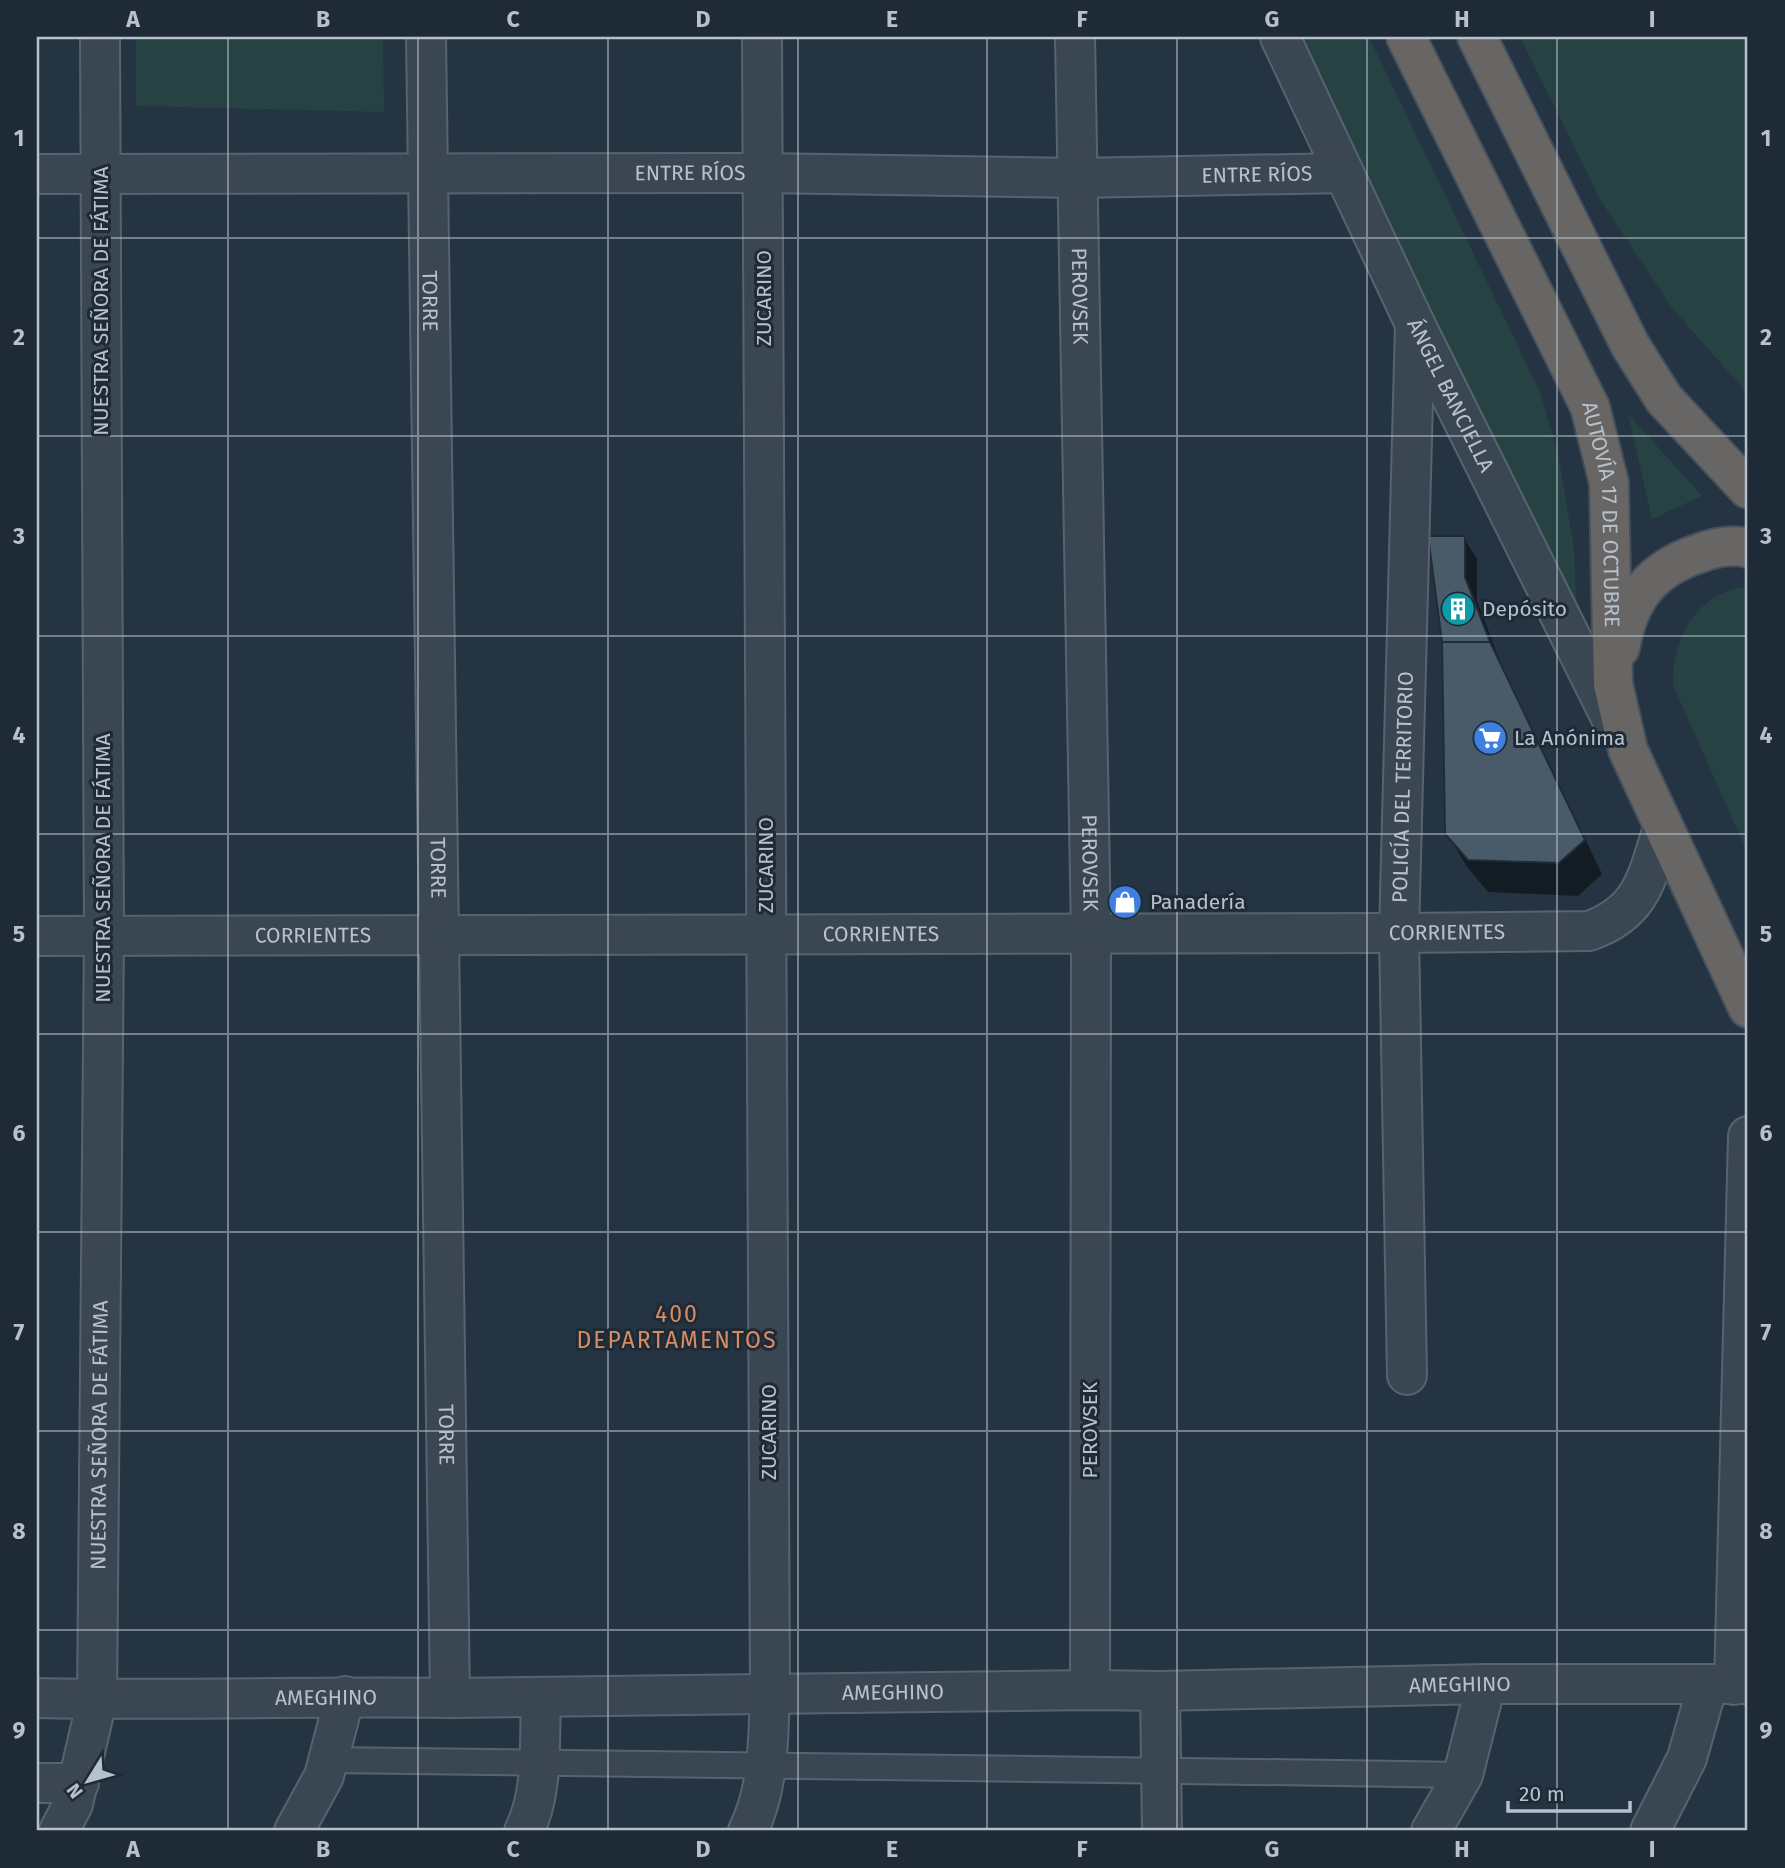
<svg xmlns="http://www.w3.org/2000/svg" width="1785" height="1868" viewBox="0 0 1785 1868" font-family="'Fira Sans',sans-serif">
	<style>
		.green { fill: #274243 }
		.shadow { fill: #0007 }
		.building { fill: #495a68; stroke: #202d39; stroke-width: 2 }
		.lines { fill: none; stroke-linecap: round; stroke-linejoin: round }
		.service-casing { stroke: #57646f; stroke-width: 28 }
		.minor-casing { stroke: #57646f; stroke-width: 42 }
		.trunk-casing { stroke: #44515c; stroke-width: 42 }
		.service { stroke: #3a4651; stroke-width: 24 }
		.minor { stroke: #3a4651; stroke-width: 38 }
		.trunk { stroke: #686664; stroke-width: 38 }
		.grid { fill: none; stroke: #b6c1cc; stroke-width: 2; stroke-opacity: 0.55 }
		.labels { text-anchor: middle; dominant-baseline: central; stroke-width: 6; stroke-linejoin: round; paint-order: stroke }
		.street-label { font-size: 21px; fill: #b6c1cc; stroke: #1e2b37 }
		.poi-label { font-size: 21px; fill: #b6c1cc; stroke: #1e2b37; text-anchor: start }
		.neighbourhood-label { font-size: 23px; letter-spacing: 2px; fill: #d98b64; stroke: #1e2b37 }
		.neatline { fill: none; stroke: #b6c1cc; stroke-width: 2.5 }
		.grid-label { font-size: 23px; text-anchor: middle; font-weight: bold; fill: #b6c1cc }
	</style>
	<rect width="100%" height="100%" fill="#253442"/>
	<g class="green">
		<path d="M136,37H383L384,112L136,106Z"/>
		<path d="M1303,37H1369L1541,394L1559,459L1574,549L1577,619Z"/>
		<path d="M1520,37H1748V394L1672,308L1601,201Z"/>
		<path d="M1628,414L1702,496L1652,519Z"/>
		<path d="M1748,586V854L1673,685C1672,637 1697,592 1748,586Z"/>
	</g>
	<path class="shadow" d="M1464,538L1477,559V601L1502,666L1602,874L1578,896L1488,892L1467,867L1447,833Z"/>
	<g class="building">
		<path d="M1428,536H1465V577L1490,642H1442Z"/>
		<path d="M1442,642H1490L1585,840L1559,863L1468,860L1445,834Z"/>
	</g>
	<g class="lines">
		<g class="service-casing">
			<path id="service" d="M328,1760C707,1767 1085,1768 1463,1775"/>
		</g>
		<g class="minor-casing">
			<g id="minor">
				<path id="s1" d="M426,37L450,1698"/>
				<path id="s2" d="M1075,37L1091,934L1090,1690"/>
				<path id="s3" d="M1280,37L1415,324L1617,730"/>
				<path id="s4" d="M37,174L763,173L1077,178L1344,173"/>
				<path id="s5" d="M37,936L1399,933L1589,931C1643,912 1647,877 1663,828"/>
				<path id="s6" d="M1407,1375L1399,933L1415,324"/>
				<path d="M1734,1685L1748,1136"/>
				<path d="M1160,1691L1162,1831"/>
				<path id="s7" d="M37,1698C174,1701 312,1696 450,1698L1090,1690L1160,1691L1486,1684H1748"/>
				<path d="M37,1783H79"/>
				<path id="s8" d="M59,1831L73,1804L97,1700L104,936L100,37"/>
				<path d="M294,1831L324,1776L345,1696"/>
				<path d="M524,1831C544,1792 539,1740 541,1697"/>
				<path d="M748,1831C769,1788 768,1741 770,1694L762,37"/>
				<path d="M1431,1831L1463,1775L1486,1684"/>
				<path d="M1650,1831L1687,1758L1708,1684"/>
			</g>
		</g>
		<g class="trunk-casing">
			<g id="trunk">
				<path id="s9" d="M1406,37L1590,407L1609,483L1613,684L1628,750L1748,1008"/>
				<path d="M1477,37L1630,345L1664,399L1748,489"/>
				<path d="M1620,648C1629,598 1651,569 1700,553C1716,547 1731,544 1748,548"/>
			</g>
		</g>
		<use href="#service" class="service"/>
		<use href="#minor" class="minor"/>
		<use href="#trunk" class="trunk"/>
	</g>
	<path class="grid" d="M228,37V1831M418,37V1831M608,37V1831M798,37V1831M987,37V1831M1177,37V1831M1367,37V1831M1557,37V1831M37,238H1748M37,436H1748M37,636H1748M37,834H1748M37,1034H1748M37,1232H1748M37,1431H1748M37,1630H1748"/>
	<defs>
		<g id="building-disc" transform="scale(1.75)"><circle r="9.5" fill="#0f9aa8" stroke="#1e2b37"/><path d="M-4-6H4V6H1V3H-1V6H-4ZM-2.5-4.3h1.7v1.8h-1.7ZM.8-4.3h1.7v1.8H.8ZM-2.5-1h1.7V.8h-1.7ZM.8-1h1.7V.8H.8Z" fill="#fff"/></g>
		<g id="supermarket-disc" transform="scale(1.75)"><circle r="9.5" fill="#3f7fe0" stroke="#1e2b37"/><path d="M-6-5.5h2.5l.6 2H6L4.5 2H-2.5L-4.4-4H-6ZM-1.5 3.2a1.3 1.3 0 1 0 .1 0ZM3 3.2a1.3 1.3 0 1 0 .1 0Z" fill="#fff"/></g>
		<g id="shop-disc" transform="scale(1.75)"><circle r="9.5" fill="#3f7fe0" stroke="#1e2b37"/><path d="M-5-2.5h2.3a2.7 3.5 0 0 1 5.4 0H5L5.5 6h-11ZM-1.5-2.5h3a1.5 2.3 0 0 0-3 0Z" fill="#fff"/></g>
	</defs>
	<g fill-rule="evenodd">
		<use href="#building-disc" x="1458" y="609"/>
		<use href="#supermarket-disc" x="1490" y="738"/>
		<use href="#shop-disc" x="1125" y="902"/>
	</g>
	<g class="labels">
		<g class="street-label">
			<text stroke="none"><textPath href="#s4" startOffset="653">ENTRE RÍOS</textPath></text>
			<text stroke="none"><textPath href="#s4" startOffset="1220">ENTRE RÍOS</textPath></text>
			<text stroke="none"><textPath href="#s2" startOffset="259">PEROVSEK</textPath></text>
			<text transform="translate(764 298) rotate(-90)">ZUCARINO</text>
			<text stroke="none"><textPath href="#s1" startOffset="264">TORRE</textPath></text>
			<text transform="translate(101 301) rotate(-90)">NUESTRA SEÑORA DE FÁTIMA</text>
			<text stroke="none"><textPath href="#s3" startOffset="397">ÁNGEL BANCIELLA</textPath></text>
			<text stroke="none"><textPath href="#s9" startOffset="522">AUTOVÍA 17 DE OCTUBRE</textPath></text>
			<text stroke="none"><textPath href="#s6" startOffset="588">POLICÍA DEL TERRITORIO</textPath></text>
			<text stroke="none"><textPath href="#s2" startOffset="826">PEROVSEK</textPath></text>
			<text transform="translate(766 865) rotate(-90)">ZUCARINO</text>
			<text stroke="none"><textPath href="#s1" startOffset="831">TORRE</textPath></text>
			<text transform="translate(103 868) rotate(-90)">NUESTRA SEÑORA DE FÁTIMA</text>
			<text stroke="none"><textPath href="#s5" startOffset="1410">CORRIENTES</textPath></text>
			<text stroke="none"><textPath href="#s5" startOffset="844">CORRIENTES</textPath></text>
			<text stroke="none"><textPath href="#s5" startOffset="276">CORRIENTES</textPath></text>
			<text transform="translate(1090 1430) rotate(-90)">PEROVSEK</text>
			<text transform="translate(769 1432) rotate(-90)">ZUCARINO</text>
			<text stroke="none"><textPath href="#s1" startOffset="1398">TORRE</textPath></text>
			<text stroke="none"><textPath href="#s8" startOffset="402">NUESTRA SEÑORA DE FÁTIMA</textPath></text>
			<text stroke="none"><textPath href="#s7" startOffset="1423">AMEGHINO</textPath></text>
			<text stroke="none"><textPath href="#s7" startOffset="856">AMEGHINO</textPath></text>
			<text stroke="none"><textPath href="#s7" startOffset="289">AMEGHINO</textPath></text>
		</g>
		<g class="poi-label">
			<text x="1482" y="609">Depósito</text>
			<text x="1514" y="738">La Anónima</text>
			<text x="1150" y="902">Panadería</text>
		</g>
		<g class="neighbourhood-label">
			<text x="677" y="1314">400<tspan x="677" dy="26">DEPARTAMENTOS</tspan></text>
		</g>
	</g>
	<rect width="1785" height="1868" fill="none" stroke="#1e2b37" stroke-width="77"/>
	<g transform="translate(88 1781) rotate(233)" stroke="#1e2b37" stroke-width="5" paint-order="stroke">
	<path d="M0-5L12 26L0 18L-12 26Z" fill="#b6c1cc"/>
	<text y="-10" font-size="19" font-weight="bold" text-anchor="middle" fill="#b6c1cc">N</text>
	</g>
	<path d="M1508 1801v10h122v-10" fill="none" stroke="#b6c1cc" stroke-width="3.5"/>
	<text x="1519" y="1801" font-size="21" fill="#b6c1cc" stroke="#1e2b37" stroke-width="5" paint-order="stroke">20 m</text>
	<rect x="38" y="38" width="1708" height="1791" class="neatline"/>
	<g class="grid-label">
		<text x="133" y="27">A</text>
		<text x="323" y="27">B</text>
		<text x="513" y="27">C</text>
		<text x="703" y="27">D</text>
		<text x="892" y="27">E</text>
		<text x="1082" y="27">F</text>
		<text x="1272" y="27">G</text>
		<text x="1462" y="27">H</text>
		<text x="1652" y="27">I</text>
		<text x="19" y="146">1</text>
		<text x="1766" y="146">1</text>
		<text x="19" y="345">2</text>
		<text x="1766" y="345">2</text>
		<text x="19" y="544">3</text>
		<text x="1766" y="544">3</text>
		<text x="19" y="743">4</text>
		<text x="1766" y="743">4</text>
		<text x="19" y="942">5</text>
		<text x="1766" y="942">5</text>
		<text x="19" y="1141">6</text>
		<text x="1766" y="1141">6</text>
		<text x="19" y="1340">7</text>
		<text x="1766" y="1340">7</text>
		<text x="19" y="1539">8</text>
		<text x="1766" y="1539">8</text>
		<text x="19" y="1738">9</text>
		<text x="1766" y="1738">9</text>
		<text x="133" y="1857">A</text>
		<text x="323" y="1857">B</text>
		<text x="513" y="1857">C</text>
		<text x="703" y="1857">D</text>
		<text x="892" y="1857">E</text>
		<text x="1082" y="1857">F</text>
		<text x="1272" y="1857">G</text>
		<text x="1462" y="1857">H</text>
		<text x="1652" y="1857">I</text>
	</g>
</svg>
